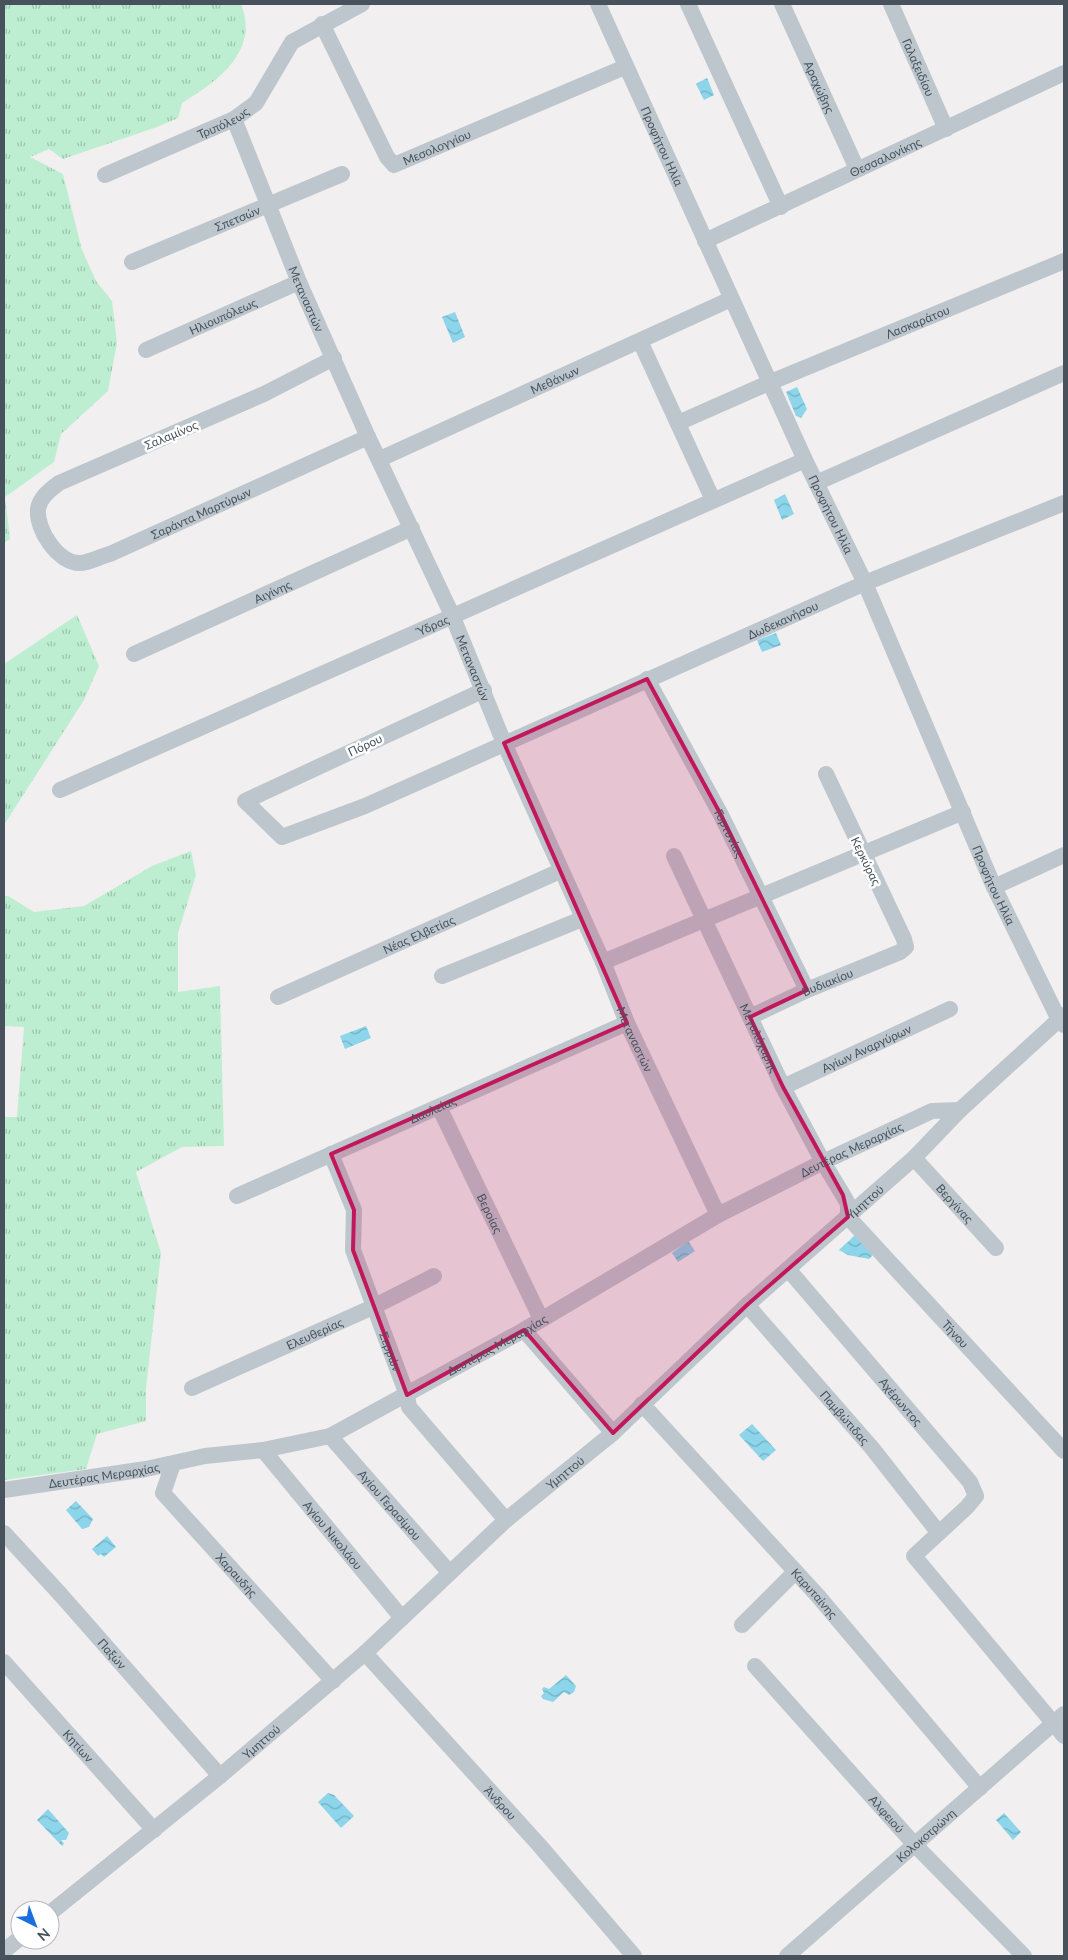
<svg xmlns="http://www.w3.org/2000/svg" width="1068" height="1960" viewBox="0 0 1068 1960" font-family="Lato,sans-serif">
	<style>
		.grass { fill: url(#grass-tufts) }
		.water { fill: url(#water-waves) }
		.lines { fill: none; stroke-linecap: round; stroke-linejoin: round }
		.minor { stroke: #bdc6cd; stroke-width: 16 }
		.marked { fill: #c2185b; fill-opacity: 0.2; stroke: #c2185b; stroke-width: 4; stroke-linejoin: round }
		.labels { text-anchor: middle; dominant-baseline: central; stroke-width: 5; stroke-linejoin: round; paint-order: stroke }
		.street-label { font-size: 12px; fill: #47525c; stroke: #fff }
	</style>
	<defs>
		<pattern id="grass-tufts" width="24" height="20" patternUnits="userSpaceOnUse" patternTransform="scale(1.25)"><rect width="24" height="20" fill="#beeed1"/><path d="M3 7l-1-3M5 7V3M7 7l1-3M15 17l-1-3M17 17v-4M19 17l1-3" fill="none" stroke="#9cc3ad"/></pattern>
		<pattern id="water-waves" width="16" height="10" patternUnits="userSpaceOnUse" patternTransform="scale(1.25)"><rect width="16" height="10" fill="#8cd5ea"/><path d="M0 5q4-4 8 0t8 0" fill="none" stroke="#74afc1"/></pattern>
	</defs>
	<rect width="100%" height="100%" fill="#f1efef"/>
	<g class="grass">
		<path d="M4,4H241C260,51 218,81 182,103L178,118L157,127L63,159L49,149L30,157L63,174L82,250L96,281L112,301L117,343L108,391L61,434L54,462L5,497L10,539L4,543Z"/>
		<path d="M77,615L99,666L84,700L4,825V664Z"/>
		<path d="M191,851L196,875L178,933V992L220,986L224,1146L182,1147L136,1172L161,1253L146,1388V1421L97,1434L86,1469L4,1480V1117H17L24,1027L4,1026V896H8L34,912L84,906L152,866Z"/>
	</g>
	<g class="water">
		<path d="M707,78L714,95L704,100L696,84Z"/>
		<path d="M455,312L465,337L453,343L442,317Z"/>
		<path d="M797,387L807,409L801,418L796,416L786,392Z"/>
		<path d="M785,494L794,514L782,520L774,500Z"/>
		<path d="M776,633L781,645L762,652L757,640Z"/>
		<path d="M366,1026L371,1038L345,1049L340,1036Z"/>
		<path d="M855,1235L874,1254L869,1259L848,1255L839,1250Z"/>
		<path d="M688,1241L695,1251L678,1262L672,1253Z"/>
		<path d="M752,1424L776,1450L763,1461L739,1435Z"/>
		<path d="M76,1501L93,1519L89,1527L82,1529L66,1510Z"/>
		<path d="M107,1536L116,1547L104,1557L101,1554L98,1556L92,1549Z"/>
		<path d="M566,1675L576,1686L574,1692L569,1695L564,1692L553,1702L543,1699L541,1696L544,1693L542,1689L544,1687L549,1689Z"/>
		<path d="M328,1793L334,1795L354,1816L341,1828L318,1802Z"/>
		<path d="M48,1809L69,1833L66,1840H61L64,1844L62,1846L37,1820Z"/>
		<path d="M1004,1813L1021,1832L1013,1840L996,1820Z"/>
	</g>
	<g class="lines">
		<g class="minor">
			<path id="s1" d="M598,4L805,460L865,583L994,887L1059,1020L1064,1025"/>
			<path d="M688,4L781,207"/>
			<path id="s2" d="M782,4L857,169"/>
			<path id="s3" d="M891,4L946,129"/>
			<path id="s4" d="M322,24L387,157L394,165L625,67"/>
			<path id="s5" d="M234,119L299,282L368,437L452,615L504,743L603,962L627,1023L718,1215"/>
			<path id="s6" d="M105,175L234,119L256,103L292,42L362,4"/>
			<path id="s7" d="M705,241L1064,73"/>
			<path id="s8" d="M132,262L342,174"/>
			<path d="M640,341L713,500"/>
			<path id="s9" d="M146,350L299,282"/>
			<path id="s10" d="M334,358L264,394L59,483C50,490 40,497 38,509C36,530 58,563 80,563C89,563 101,556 110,554L368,437"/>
			<path id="s11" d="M678,423L771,382L1064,261"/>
			<path id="s12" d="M380,459L731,299"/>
			<path d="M816,483L1064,373"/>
			<path id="s13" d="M134,654L412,528"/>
			<path id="s14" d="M647,679L721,815L807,990"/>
			<path id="s15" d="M484,690L245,801L282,837L365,806L865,583L1064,503"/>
			<path id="s16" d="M60,790L805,460"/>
			<path id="s17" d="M674,856L783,1087L823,1162L843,1195L848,1204V1217L1064,1451"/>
			<path d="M994,887L1064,855"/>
			<path d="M603,962L963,812"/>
			<path d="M442,976L582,919"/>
			<path id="s18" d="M278,997L560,871"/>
			<path id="s19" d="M750,1017L807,990L900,952L906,947L904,939L826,774"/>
			<path id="s20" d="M783,1087L950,1009"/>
			<path id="s21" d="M439,1107L541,1319"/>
			<path id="s22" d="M331,1154L354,1210L353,1250L407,1395L409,1407L506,1520"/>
			<path id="s23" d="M914,1158L996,1248"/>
			<path id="s24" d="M237,1196L627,1023"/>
			<path id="s25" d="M788,1269L970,1482L976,1496L967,1507L914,1556L1064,1736"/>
			<path id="s26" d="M747,1305L872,1448L938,1532"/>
			<path d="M524,1330L613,1433"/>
			<path id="s27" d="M192,1388L373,1307L434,1276"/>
			<path id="s28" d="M642,1404L818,1596L980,1788"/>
			<path id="s29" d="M330,1436L449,1572"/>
			<path id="s30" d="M263,1450L402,1618"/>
			<path id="s31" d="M173,1464L163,1493L333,1681"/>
			<path id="s32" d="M4,1490L146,1469L205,1456L263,1450L330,1436L524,1330L718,1215L823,1162L932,1111L960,1110"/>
			<path id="s33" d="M4,1533L61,1595L220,1776"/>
			<path d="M742,1625L795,1572"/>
			<path id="s34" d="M365,1653L540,1846L634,1956"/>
			<path id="s35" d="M4,1662L154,1830"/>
			<path id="s36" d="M755,1666L915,1845L1024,1956"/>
			<path id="s37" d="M50,1913L220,1776L365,1653L506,1520L613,1433L747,1305L914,1158L960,1110L1064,1015"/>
			<path d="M4,1951L20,1938"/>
			<path id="s38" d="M787,1956L1064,1714"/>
		</g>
	</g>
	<path class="marked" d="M647,679L721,815L807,990L750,1017L783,1087L843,1195L848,1217L747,1305L613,1433L524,1330L407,1395L353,1250L354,1210L331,1154L627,1023L504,743Z"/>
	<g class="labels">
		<g class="street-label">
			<text stroke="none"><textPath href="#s3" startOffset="69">Γαλαξειδίου</textPath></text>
			<text stroke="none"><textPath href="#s2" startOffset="91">Αραχώβης</textPath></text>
			<text stroke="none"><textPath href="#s6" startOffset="129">Τριπόλεως</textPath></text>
			<text stroke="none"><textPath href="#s4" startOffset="205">Μεσολογγίου</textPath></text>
			<text stroke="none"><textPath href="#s1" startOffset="156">Προφήτου Ηλία</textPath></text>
			<text stroke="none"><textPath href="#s7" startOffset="199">Θεσσαλονίκης</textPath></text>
			<text stroke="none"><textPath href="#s8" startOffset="114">Σπετσών</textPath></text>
			<text stroke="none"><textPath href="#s5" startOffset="194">Μεταναστών</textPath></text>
			<text stroke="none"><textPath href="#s9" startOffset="84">Ηλιουπόλεως</textPath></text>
			<text stroke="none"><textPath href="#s11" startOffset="260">Λασκαράτου</textPath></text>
			<text stroke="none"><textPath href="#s12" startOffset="192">Μεθάνων</textPath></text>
			<text transform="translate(171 435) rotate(-23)">Σαλαμίνος</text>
			<text stroke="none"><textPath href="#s10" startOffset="542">Σαράντα Μαρτύρων</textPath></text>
			<text stroke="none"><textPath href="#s1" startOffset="561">Προφήτου Ηλία</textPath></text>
			<text stroke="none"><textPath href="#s13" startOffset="152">Αιγίνης</textPath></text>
			<text stroke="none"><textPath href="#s15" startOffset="861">Δωδεκανήσου</textPath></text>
			<text stroke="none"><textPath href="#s16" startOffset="408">Ύδρας</textPath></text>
			<text stroke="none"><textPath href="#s5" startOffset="599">Μεταναστών</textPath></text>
			<text transform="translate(365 745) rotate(-25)">Πόρου</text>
			<text stroke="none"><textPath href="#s14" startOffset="175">Γορτυνίας</textPath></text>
			<text transform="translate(866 861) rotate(64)">Κερκύρας</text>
			<text stroke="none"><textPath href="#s1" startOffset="966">Προφήτου Ηλία</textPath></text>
			<text stroke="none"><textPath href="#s18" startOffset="154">Νέας Ελβετίας</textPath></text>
			<text stroke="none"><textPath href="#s19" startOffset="85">Βυδιακίου</textPath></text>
			<text stroke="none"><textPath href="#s17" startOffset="201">Μεγαλόχαρης</textPath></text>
			<text stroke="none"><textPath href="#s5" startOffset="1004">Μεταναστών</textPath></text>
			<text stroke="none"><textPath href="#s20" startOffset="92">Αγίων Αναργύρων</textPath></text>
			<text stroke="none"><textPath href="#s24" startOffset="214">Δαυλείας</textPath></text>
			<text stroke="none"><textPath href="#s32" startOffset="926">Δευτέρας Μεραρχίας</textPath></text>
			<text stroke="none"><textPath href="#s37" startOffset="1082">Υμηττού</textPath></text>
			<text stroke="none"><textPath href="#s23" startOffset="61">Βεργίνας</textPath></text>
			<text stroke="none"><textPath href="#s21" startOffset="118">Βεροίας</textPath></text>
			<text stroke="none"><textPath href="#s27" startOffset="134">Ελευθερίας</textPath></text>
			<text stroke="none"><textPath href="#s17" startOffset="561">Τήνου</textPath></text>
			<text stroke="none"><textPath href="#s32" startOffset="521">Δευτέρας Μεραρχίας</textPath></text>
			<text stroke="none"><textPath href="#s22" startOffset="209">Σερρών</textPath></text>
			<text stroke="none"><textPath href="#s25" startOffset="174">Αχέρωντος</textPath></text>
			<text stroke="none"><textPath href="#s26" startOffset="149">Παμβώτιδας</textPath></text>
			<text stroke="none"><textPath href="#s37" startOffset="678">Υμηττού</textPath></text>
			<text stroke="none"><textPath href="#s32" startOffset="101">Δευτέρας Μεραρχίας</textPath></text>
			<text stroke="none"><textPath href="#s29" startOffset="91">Αγίου Γερασίμου</textPath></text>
			<text stroke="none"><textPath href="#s30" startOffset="110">Αγίου Νικολάου</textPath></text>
			<text stroke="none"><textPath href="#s31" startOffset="141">Χαραυδής</textPath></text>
			<text stroke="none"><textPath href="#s28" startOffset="256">Καρυταίνης</textPath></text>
			<text stroke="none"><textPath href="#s33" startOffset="162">Παξών</textPath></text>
			<text stroke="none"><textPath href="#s37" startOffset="272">Υμηττού</textPath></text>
			<text stroke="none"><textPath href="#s35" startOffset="112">Κητίων</textPath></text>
			<text stroke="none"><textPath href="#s34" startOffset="202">Άνδρου</textPath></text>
			<text stroke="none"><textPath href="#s36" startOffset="198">Αλφειού</textPath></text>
			<text stroke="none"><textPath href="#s38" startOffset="184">Κολοκοτρώνη</textPath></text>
		</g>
	</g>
	<rect width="1068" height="1960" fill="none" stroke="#47525c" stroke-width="10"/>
	<g transform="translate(35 1925) rotate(138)"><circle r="24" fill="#ffffff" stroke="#b5babe"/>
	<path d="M0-4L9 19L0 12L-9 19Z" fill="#1d6ddd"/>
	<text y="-8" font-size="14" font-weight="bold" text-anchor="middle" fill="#47525c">N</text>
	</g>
</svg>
